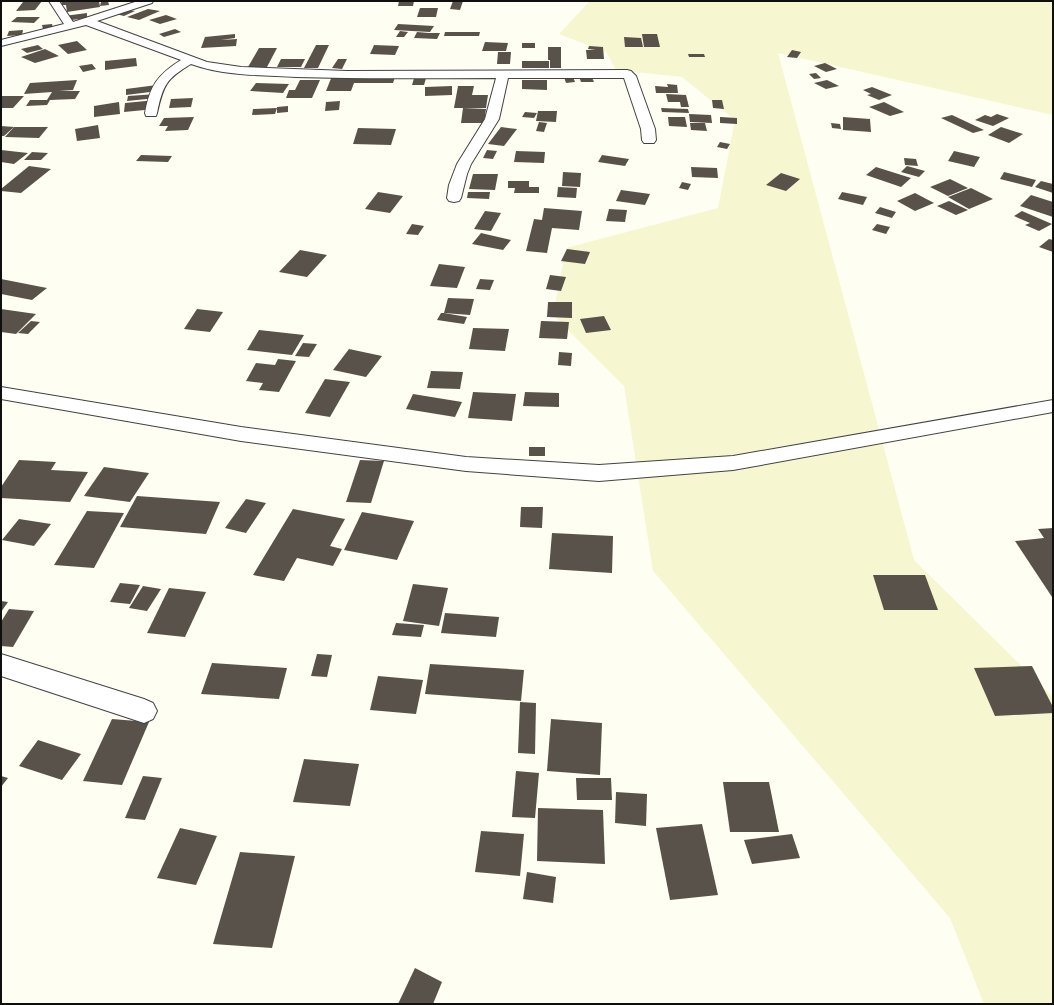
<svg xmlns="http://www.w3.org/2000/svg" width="1054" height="1005" viewBox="0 0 1054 1005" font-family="'Crimson Pro',serif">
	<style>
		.farmland { fill: #f6f6d0 }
		.building { fill: #58524b }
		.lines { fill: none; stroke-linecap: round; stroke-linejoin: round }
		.minor-casing { stroke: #424242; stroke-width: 2 }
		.minor { fill: #fff; fill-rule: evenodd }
	</style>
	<rect width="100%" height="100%" fill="#fffef2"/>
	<path class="farmland" d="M590,1H1053V115L778,53L914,560L1053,697V1004H984L950,918L653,571L624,386L553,315L566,248L718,208L735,120L682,77L616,70L606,52L559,34Z"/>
	<g class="building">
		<path d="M42,1L35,10L16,11L23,2Z"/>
		<path d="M61,1H99L100,7L67,12L66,5H62Z"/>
		<path d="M108,1L109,5L100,6L101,2Z"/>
		<path d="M399,1H414L413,6H398Z"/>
		<path d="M453,1H463L460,10L450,9Z"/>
		<path d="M420,8H438L436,17H417Z"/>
		<path d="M122,9L135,11L124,16L111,13Z"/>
		<path d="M148,9L160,11L139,20L127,17Z"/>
		<path d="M87,13V18L64,21V16Z"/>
		<path d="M166,15L177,19L160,24L149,20Z"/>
		<path d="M17,17H40L34,23L11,22Z"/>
		<path d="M52,24L53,28L43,29L42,25Z"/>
		<path d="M398,24L434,26L430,32L394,30Z"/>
		<path d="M175,29L181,32L164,37L159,34Z"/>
		<path d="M23,30L22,35L7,36L9,31Z"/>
		<path d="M400,31L408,32L404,37H396Z"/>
		<path d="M417,32L429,33H440L437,39L414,38Z"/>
		<path d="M445,32H480L479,36H444Z"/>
		<path d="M235,34V38L221,40L237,39L236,46L201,48L205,37Z"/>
		<path d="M642,34H657L660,47H644Z"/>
		<path d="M624,37L641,38L643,47H625Z"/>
		<path d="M77,41L87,50L68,54L58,45Z"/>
		<path d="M485,42L508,43L506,51H482Z"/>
		<rect x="522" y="43" width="13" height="5"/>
		<path d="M38,45L43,49L27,53L21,49Z"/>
		<path d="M316,45H329L318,68H304Z"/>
		<path d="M374,45L399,46L395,55L370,54Z"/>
		<path d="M589,46L603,47L604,59H587L586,50H596L588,49Z"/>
		<path d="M548,47H561V68H550V60H548Z"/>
		<path d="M259,48H277L267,67H248Z"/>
		<path d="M45,49L59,56L35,63L21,57Z"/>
		<path d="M792,50L801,52L797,58L787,57Z"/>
		<path d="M498,52H511L510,64H497Z"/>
		<path d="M688,54H704L705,57H689Z"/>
		<path d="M136,58L137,66L105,70V61Z"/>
		<path d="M281,59H305L301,67H277Z"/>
		<path d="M338,59H347L342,69L332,68Z"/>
		<rect x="522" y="61" width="27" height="7"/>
		<path d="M825,63L837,69L826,72L814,66Z"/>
		<path d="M92,64L96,69L83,72L79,66Z"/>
		<path d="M590,73L594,82H581L578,74Z"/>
		<path d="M816,73L821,78L814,79L809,74Z"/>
		<path d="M415,75H427L424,85H412Z"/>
		<path d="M332,76L395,77L393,83H354L351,91H326Z"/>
		<path d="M564,77H573L575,82L566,83Z"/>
		<path d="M77,80L73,90L59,91H80L75,99L50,100L47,105L26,106L30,100H47L52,92L24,94L30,83Z"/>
		<path d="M300,80H320L312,98H286L289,90H295Z"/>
		<path d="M522,80H547V90L522,89Z"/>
		<path d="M827,80L839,86L826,89L814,83Z"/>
		<path d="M256,83L289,84L283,93L250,91Z"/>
		<path d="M667,84L677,85L678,93H656L655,86L668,87Z"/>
		<path d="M157,85L158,91L126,95V89Z"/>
		<path d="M452,86V95L425,96V87Z"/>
		<path d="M458,86H474L472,95H488L486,108H454Z"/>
		<path d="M872,87L892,95L879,100L867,95L871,94L863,90Z"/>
		<path d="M157,94V98L127,101L128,96Z"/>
		<path d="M666,94L686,95L689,107H681L680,102H668Z"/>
		<path d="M1,96H24L13,108H1Z"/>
		<path d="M193,98L191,107L169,108L171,99Z"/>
		<path d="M156,100L155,109L124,112L125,103Z"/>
		<path d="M712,100H722L724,109L713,108Z"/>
		<path d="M340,101L339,110L325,111L326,102Z"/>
		<path d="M119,102L120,114L94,117V106Z"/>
		<path d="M884,102L904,112L890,116L869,107Z"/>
		<path d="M288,106V112L277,113V107Z"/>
		<path d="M277,108L275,114L252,115L253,109Z"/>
		<path d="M463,108L486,109L484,123H461Z"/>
		<path d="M661,108L688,109L689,113L662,112Z"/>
		<path d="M538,111H557L556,122L536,121Z"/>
		<path d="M525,112L537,113L534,118L522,117Z"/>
		<path d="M689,114L711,115L712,123L690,122Z"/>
		<path d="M997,114L1009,118L993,126L975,120L985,115L991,117Z"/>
		<path d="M952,115L984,130L973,133L941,118Z"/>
		<path d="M194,117L188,130L165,131L168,126H159L164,118Z"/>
		<path d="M668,117H685L687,127L669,126Z"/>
		<path d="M720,117L737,118V124L720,123Z"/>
		<path d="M843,117L870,119L871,132L843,130Z"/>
		<path d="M539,122L547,123L544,132L536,131Z"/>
		<path d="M690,123H705L707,131L691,130Z"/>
		<path d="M831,123L840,124L841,129L832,128Z"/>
		<path d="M98,125L100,138L77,141L75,129Z"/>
		<path d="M1,126L14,127L4,136H1Z"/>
		<path d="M14,127H48L39,138L5,137Z"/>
		<path d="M501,127L517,129L504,146L488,144Z"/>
		<path d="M1001,127L1023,134L1009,143L988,135Z"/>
		<path d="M358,128L396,129L391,145L353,144Z"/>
		<path d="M720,142L730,144L727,149L717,147Z"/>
		<path d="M1,150L28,153L14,164L1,162Z"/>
		<path d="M487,150L497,151L493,159L483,158Z"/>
		<path d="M516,151L545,152L544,163L514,162Z"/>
		<path d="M954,151L980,157L974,167L948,161Z"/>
		<path d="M32,152L48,153L41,160H24Z"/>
		<path d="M141,155L172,156L168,162L136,161Z"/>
		<path d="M602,155L629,159L625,166L598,162Z"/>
		<path d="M904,158L916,159L918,166L905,165Z"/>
		<path d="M29,166L51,169L21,193L1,191V189Z"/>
		<path d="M907,166L925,171L919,177L901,172Z"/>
		<path d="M691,167L717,168L718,178L692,177Z"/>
		<path d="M876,167L911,178L901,187L866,175Z"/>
		<path d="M563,172L581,173L580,187L562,186Z"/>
		<path d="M1004,172L1036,180L1032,187L1000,179Z"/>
		<path d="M781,173L800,179L786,191L766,185Z"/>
		<path d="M473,174H498L495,190L469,189Z"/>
		<path d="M950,179L968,188L948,196L930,187Z"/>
		<path d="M508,181H529V187H539V193H514L515,188H508Z"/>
		<path d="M1041,181L1053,184V193L1035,187Z"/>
		<path d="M682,182L691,184L688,190L679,188Z"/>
		<path d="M558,187L577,188L576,198L557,197Z"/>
		<path d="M971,188L993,199L969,209L948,197Z"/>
		<path d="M621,190L650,194L645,205L616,201Z"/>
		<path d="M378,192L403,196L390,213L365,209Z"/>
		<path d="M468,192H490L489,199L467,198Z"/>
		<path d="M842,192L867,197L863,205L838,199Z"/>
		<path d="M915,193L934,203L915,211L897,201Z"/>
		<path d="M1031,195L1053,202V217L1020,206Z"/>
		<path d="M949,201L968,210L956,215L937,206Z"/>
		<path d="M880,207L896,212L892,218L875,213Z"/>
		<path d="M544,208L582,211L579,230L552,228L547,253L526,251L534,219L542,220Z"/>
		<path d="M609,209L627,210L625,222L606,221Z"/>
		<path d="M485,211L501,213L491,231L474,229Z"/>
		<path d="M1022,211L1052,224L1039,231L1025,225L1030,223L1014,216Z"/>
		<path d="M412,224L424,226L418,235L406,234Z"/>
		<path d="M877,224L890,227L886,234L872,230Z"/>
		<path d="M481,233L511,240L503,250L472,244Z"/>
		<path d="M1049,239L1053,240V252L1039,247Z"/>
		<path d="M567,249L590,252L585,264L561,261Z"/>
		<path d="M300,250L327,255L307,277L279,272Z"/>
		<path d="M439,264L465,267L457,288L430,286Z"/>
		<path d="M550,275L566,277L561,291L546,289Z"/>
		<path d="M1,279L47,288L32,300L1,294Z"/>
		<path d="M480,279L494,280L490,290L476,289Z"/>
		<path d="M448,298L474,299L470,315L444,313Z"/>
		<path d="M548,302H572V318L547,317Z"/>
		<path d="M1,309L36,314L16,334L1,332Z"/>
		<path d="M197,309L223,312L210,332L184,329Z"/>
		<path d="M441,313H444L467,317L464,324L437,320Z"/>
		<path d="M604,316L611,330L586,333L580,319Z"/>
		<path d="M31,321L40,322L28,334L18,333Z"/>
		<path d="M541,321L569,322L567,339L539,338Z"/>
		<path d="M473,328L509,329L505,351L469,349Z"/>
		<path d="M259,330L304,335L292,355L247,350Z"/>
		<path d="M303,343L317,344L309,357L295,356Z"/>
		<path d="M349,349L382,356L366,377L333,370Z"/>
		<path d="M559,352L572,353L571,366L558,365Z"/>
		<path d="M278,359L296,361L279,392L259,390L263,383L246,381L256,363L275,365Z"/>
		<path d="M431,371L463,372L460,389L427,388Z"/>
		<path d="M325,379L350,382L330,417L305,413Z"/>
		<path d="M473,392L516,394L512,421L468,418Z"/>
		<path d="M525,392L559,393V407L523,406Z"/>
		<path d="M413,394L462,402L455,417L406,409Z"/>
		<rect x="529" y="447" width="16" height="9"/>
		<path d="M19,460L56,462L51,470L88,472L70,502L1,498V487Z"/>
		<path d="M360,460L384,461L371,503L346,502Z"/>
		<path d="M104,467L149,473L130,502L84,496Z"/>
		<path d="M137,496L220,502L206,534L120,527Z"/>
		<path d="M246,499L266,503L246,533L225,528Z"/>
		<path d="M521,507H543L542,528L520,527Z"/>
		<path d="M293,509L345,519L330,546L342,549L333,566L297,558L284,581L253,575Z"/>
		<path d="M87,511L124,513L94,568L54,565Z"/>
		<path d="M362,512L414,521L397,560L344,550Z"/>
		<path d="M19,519L51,524L34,546L2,540Z"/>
		<path d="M1053,528V597H1052L1015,541L1044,538L1038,529Z"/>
		<path d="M552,533L613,536L612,573L549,569Z"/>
		<path d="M873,575H925L938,610H884Z"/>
		<path d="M120,583L140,585L130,604L110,602Z"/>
		<path d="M413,584L448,588L439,626L403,621Z"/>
		<path d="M143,586L161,589L147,611L129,608Z"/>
		<path d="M169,588L206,592L185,637L147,633Z"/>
		<path d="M1,601L8,602L1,612Z"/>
		<path d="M9,609L34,611L13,647L1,646V622Z"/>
		<path d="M445,613L499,617L496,637L441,633Z"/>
		<path d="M396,623L424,625L421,637L392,635Z"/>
		<path d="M317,654L332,655L327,677L311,676Z"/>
		<path d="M212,663L287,668L279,699L201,694Z"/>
		<path d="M430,664L524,670L521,701L425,694Z"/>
		<path d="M1032,666L1053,707V713L995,716L974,668Z"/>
		<path d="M378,676L423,680L416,714L370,710Z"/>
		<path d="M520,702L536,703L535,754L518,753Z"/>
		<path d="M112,719L149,722L122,785L83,781Z"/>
		<path d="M551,719L602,723L600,775L547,771Z"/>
		<path d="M38,740L81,754L62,780L19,766Z"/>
		<path d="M304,759L359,764L350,806L293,802Z"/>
		<path d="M516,771L539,773L535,818L512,817Z"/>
		<path d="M1,776L8,778L1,787Z"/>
		<path d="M143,776L162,778L145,820L125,818Z"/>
		<path d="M576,778H611L612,800H577Z"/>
		<path d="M723,782H769L779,832H730Z"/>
		<path d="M616,792L647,794L646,826L615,823Z"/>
		<path d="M538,808L603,810L605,864L537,861Z"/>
		<path d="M702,824L718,895L670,900L656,828Z"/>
		<path d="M180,828L217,836L196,885L157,878Z"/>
		<path d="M481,831L524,834L520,876L475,872Z"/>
		<path d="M792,834L800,858L752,864L744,840Z"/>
		<path d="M240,852L295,856L272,948L213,944Z"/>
		<path d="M527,872L556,877L553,903L523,899Z"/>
		<path d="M415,968L442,982L433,1004H398Z"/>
	</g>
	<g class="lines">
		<g class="minor-casing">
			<g id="minor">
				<path d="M49,1H59L73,22L138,1H153L152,3L97,21L207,62L241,67L347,71L627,70L631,71L636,76L655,129L656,140L654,143H644L642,140L641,129L624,78H508L499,119L471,164L467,174L461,198L459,201L454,202L449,201L447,198L449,185L457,164L485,119L496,78C429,78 363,79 296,77C261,75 224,76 191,64C166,79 163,85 157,113L156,116H146L145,113C150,86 157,75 181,60L86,25L1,46V40L64,24Z"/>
				<path d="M1,387L241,427L466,457L599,465L733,456L1053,400V412L733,470L599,481L466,471L241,441L1,399Z"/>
				<path d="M1,654L144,699L153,703L157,711L153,719L144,723L1,676Z"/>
			</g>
		</g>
		<use href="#minor" class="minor"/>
	</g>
	<rect width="1054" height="1005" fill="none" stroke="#0f0f0f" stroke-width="4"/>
</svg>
